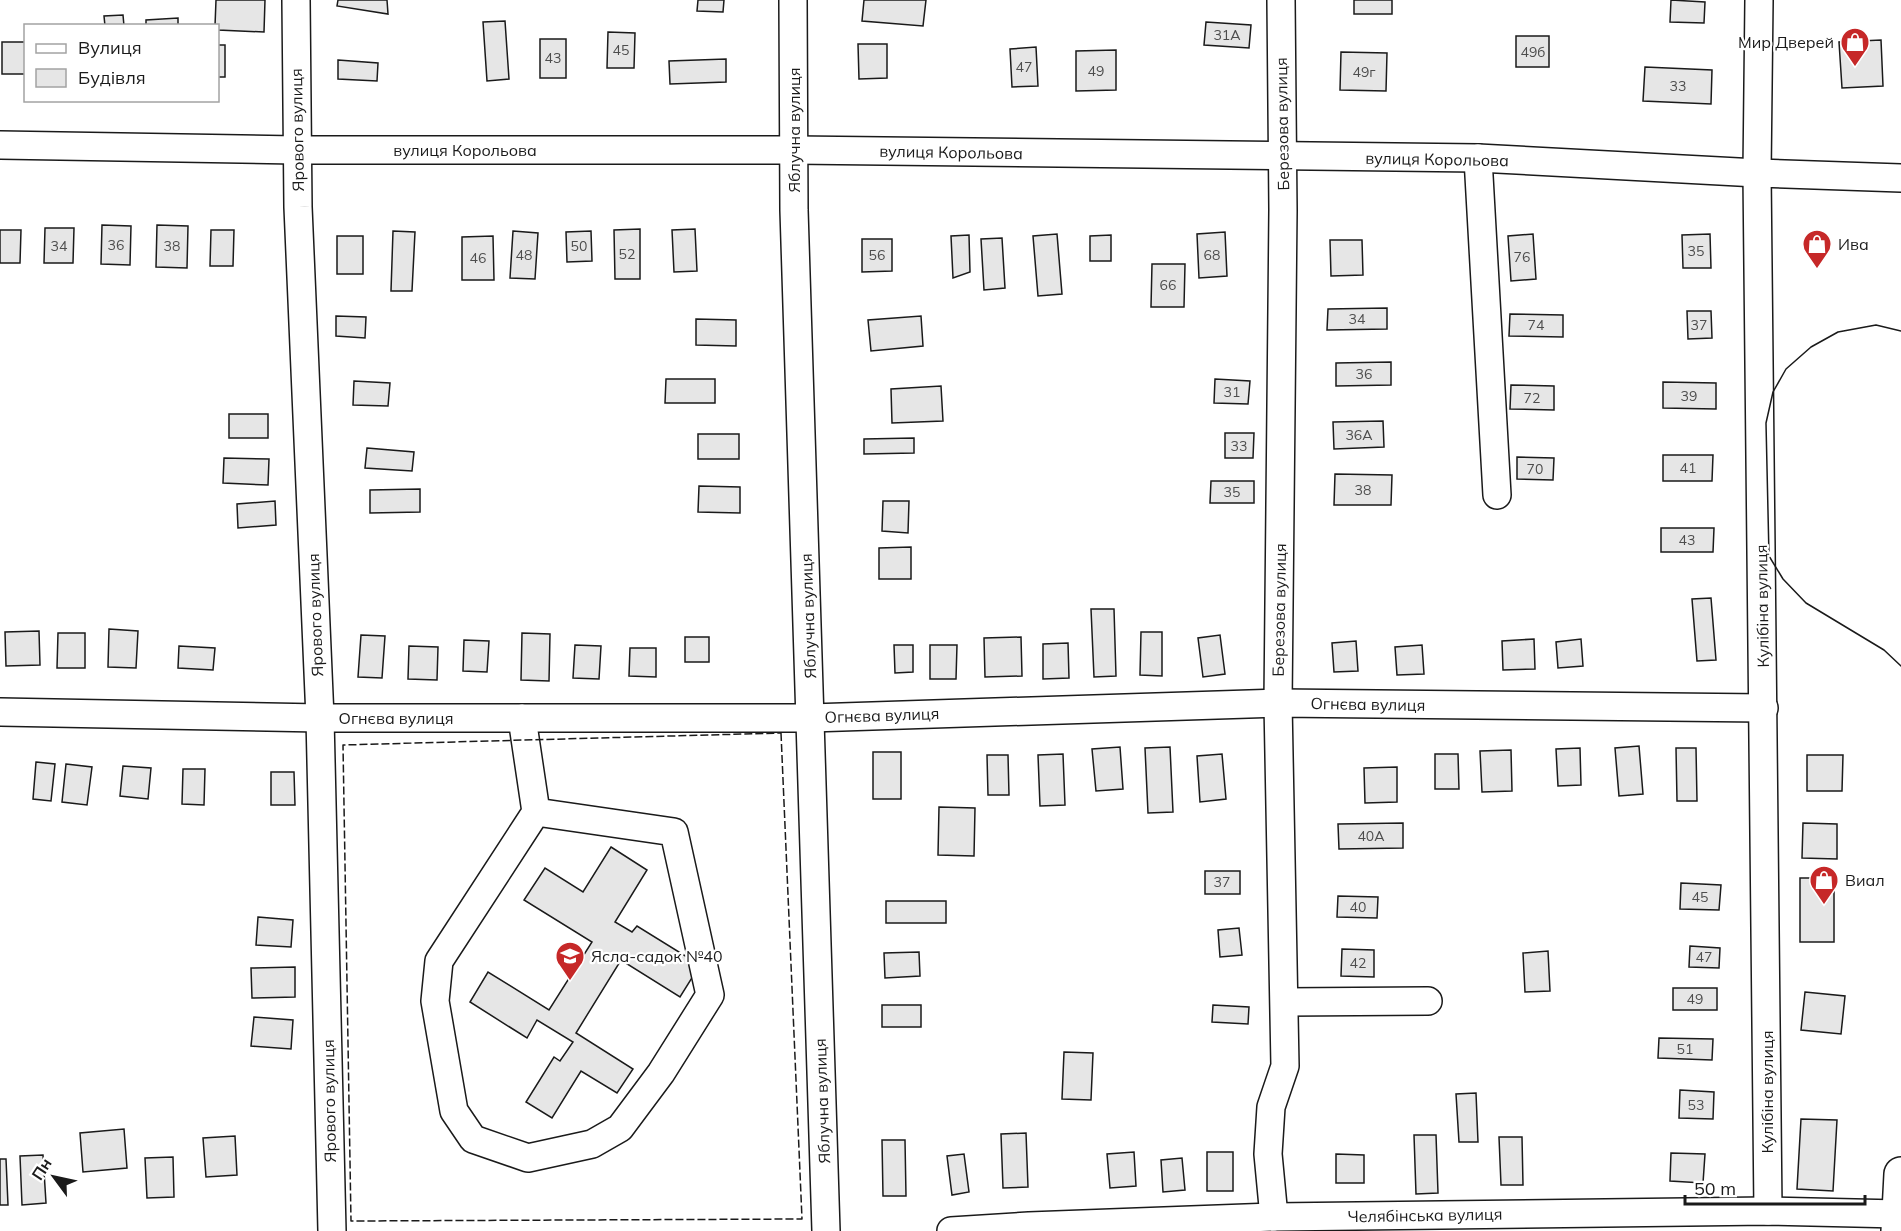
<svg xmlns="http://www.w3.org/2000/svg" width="1901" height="1231" viewBox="0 0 1901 1231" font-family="Mulish,sans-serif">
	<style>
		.building { fill: #e6e6e6; stroke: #1a1a1a; stroke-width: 1.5 }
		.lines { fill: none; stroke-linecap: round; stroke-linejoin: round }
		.minor-casing { stroke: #1a1a1a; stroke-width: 30 }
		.major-casing { stroke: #1a1a1a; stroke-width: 36 }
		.minor { stroke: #fff; stroke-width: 27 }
		.major { stroke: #fff; stroke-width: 33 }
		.tram { stroke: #1a1a1a; stroke-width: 1.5 }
		.fence { stroke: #1a1a1a; stroke-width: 1.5; stroke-dasharray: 8 3; stroke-linecap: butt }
		.labels { text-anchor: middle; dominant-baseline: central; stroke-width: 4.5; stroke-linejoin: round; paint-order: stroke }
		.number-label { font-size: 14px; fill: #4d4d4d }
		.poi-label { font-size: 16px; fill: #1a1a1a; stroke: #fff; text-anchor: start }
		.street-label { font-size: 16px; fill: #1a1a1a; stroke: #fff }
	</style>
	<rect width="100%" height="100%" fill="#fff"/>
	<g class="building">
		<path d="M216,0H265L264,32L218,30V26H215Z"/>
		<path d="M338,0H387L388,14L337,6Z"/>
		<path d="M698,0H724L723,12L697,11Z"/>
		<path d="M864,0H926L923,26L862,21Z"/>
		<rect x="1354" y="0" width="38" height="14"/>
		<path d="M1671,0L1705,2L1704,23L1670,22Z"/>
		<path d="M123,15L124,26H105L104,16Z"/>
		<path d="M178,18V26H146V20Z"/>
		<path d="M505,21L509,79L487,81L483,22Z"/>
		<path d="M1206,22L1251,25L1249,48L1204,45Z"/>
		<path d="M608,32L635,33L634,68H607Z"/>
		<rect x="1516" y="36" width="33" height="31"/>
		<rect x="540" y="39" width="26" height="39"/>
		<path d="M1881,40L1883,86L1842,88L1839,42Z"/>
		<rect x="2" y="42" width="24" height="32"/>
		<path d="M858,44H887V78L859,79Z"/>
		<rect x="218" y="45" width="7" height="32"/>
		<path d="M1036,47L1038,86L1012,87L1010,49Z"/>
		<path d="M1116,50V90L1076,91V51Z"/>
		<path d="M1341,52L1387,53L1386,91L1340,90Z"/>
		<path d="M726,59V82L670,84L669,61Z"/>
		<path d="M338,60L378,63L377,81L338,79Z"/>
		<path d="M1645,67L1712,70L1711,104L1643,101Z"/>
		<path d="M102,225L131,226L130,265L101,264Z"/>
		<path d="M157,225L188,226L187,268L156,267Z"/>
		<path d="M45,228H74L73,263H44Z"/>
		<path d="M640,229V279H615L614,230Z"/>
		<path d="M695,229L697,271L674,272L672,230Z"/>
		<path d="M0,230H21L20,263H0Z"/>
		<path d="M211,230H234L233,266H210Z"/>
		<path d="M393,231L415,232L412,291H391Z"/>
		<path d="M513,231L538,233L535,279L510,278Z"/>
		<path d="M591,231L592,261L567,262L566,232Z"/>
		<path d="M1225,232L1227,276L1199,278L1197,234Z"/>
		<path d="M1057,234L1062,294L1038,296L1033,236Z"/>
		<path d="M1533,234L1536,279L1511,281L1508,236Z"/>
		<path d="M1710,234L1711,268H1683L1682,235Z"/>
		<path d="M969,235L970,272L953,278L951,236Z"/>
		<path d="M1111,235V261H1090V236Z"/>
		<rect x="337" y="236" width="26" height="38"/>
		<path d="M493,236L494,280H462V237Z"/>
		<path d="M1002,238L1005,288L984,290L981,239Z"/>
		<path d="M862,239H892V271L862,272Z"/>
		<path d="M1330,240H1362L1363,275L1331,276Z"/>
		<path d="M1152,264H1185L1184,307H1151Z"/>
		<path d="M1387,308V329L1327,330L1328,309Z"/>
		<path d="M1687,311H1711L1712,338L1688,339Z"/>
		<path d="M1510,314L1563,315V337L1509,336Z"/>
		<path d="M336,316L366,317L365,338L336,336Z"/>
		<path d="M921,316L923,346L871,351L868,320Z"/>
		<path d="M696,319L736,320V346L696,345Z"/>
		<path d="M1391,362V385L1336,386V363Z"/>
		<path d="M666,379H715V403H665Z"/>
		<path d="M1215,379L1250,381L1248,404L1214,403Z"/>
		<path d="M354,381L390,383L388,406L353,405Z"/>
		<path d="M1663,382L1716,383V409L1663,408Z"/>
		<path d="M1511,385L1554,386V410L1510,409Z"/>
		<path d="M941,386L943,421L892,423L891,389Z"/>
		<rect x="229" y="414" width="39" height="24"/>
		<path d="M1383,421L1384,447L1334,449L1333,422Z"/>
		<path d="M1225,433H1254L1253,458H1225Z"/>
		<rect x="698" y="434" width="41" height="25"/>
		<path d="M914,438V453L864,454V439Z"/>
		<path d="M367,448L414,452L412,471L365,468Z"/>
		<path d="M1663,455H1713L1712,481H1663Z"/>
		<path d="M1517,457L1554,458L1553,480L1517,479Z"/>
		<path d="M224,458L269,459L268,485L223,483Z"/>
		<path d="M1335,474L1392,475L1391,505H1334Z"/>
		<path d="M1211,481H1254V503H1210Z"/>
		<path d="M699,486L740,487V513L698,512Z"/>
		<path d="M420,489V512L370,513V490Z"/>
		<path d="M275,501L276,525L238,528L237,504Z"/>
		<path d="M883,501H909L908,533L882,531Z"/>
		<path d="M1661,528H1714L1713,552H1661Z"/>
		<path d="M911,547V579H879V548Z"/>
		<path d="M1711,598L1716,660L1697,661L1692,599Z"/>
		<path d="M1091,609H1114L1116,676L1094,677Z"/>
		<path d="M109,629L138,631L136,668L108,667Z"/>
		<path d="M39,631L40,665L6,666L5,632Z"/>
		<path d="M1141,632H1162V676L1140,675Z"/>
		<path d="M58,633H85V668H57Z"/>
		<path d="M522,633L550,634L549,681L521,680Z"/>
		<path d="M361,635L385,636L382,678L358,677Z"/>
		<path d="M1220,635L1225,674L1203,677L1198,638Z"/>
		<rect x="685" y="637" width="24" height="25"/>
		<path d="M1021,637L1022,676L985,677L984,638Z"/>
		<path d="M1534,639L1535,669L1503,670L1502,641Z"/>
		<path d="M1581,639L1583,666L1558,668L1556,642Z"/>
		<path d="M464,640L489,641L487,672L463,671Z"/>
		<path d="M1356,641L1358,671L1334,672L1332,643Z"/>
		<path d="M1068,643L1069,678L1043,679V644Z"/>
		<path d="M575,645L601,646L599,679L573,678Z"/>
		<path d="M894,645H913V672L895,673Z"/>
		<path d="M930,645H957L956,679H930Z"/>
		<path d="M1422,645L1424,674L1397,675L1395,647Z"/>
		<path d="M179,646L215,648L213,670L178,668Z"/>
		<path d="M409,646L438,647L437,680L408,679Z"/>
		<path d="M630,648H656V677L629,676Z"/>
		<path d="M1639,746L1643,794L1619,796L1615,748Z"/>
		<path d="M1120,747L1123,789L1096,791L1092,749Z"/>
		<path d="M1170,747L1173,812L1148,813L1145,748Z"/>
		<path d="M1580,748L1581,785L1558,786L1556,749Z"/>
		<path d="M1676,748H1696L1697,801H1677Z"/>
		<path d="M1511,750L1512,791L1482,792L1480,751Z"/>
		<rect x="873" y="752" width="28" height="47"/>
		<path d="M1063,754L1065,805L1040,806L1038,755Z"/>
		<path d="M1222,754L1226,799L1200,802L1197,756Z"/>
		<path d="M1435,754H1458L1459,789H1435Z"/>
		<path d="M987,755H1008L1009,795H988Z"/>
		<path d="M1807,755H1843L1842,791H1807Z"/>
		<path d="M36,762L55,764L51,801L33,799Z"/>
		<path d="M66,764L92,767L87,805L62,802Z"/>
		<path d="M123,766L151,768L148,799L120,796Z"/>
		<path d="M1397,767V802L1365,803L1364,768Z"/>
		<path d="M183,769H205L204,805L182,804Z"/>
		<path d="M271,772H294L295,805H271Z"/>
		<path d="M939,807L975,808L974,856L938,855Z"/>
		<path d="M1403,823V848L1339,849L1338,824Z"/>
		<path d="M1803,823L1837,824V859L1802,858Z"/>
		<path d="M611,847L647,870L615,922L632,932L637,926L700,965L680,997L621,960L576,1033L633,1069L617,1093L581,1071L552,1118L526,1102L554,1057L560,1061L573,1042L537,1020L527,1038L470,1002L488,972L549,1010L592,942L524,900L545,868L583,892Z"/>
		<rect x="1205" y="871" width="35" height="23"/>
		<rect x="1800" y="878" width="34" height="64"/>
		<path d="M1681,883L1721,885L1719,910L1680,909Z"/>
		<path d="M1338,896L1378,897L1377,918L1337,917Z"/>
		<rect x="886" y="901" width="60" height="22"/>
		<path d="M258,917L293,920L291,947L256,945Z"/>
		<path d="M1239,928L1242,955L1220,957L1218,930Z"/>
		<path d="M1690,946L1720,948L1719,968L1689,967Z"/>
		<path d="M1342,949L1374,950V977L1341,976Z"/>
		<path d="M1548,951L1550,991L1525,992L1523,953Z"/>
		<path d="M919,952L920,976L885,978L884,953Z"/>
		<path d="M295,967V997L252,998L251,968Z"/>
		<rect x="1673" y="988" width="44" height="22"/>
		<path d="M1805,992L1845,996L1841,1034L1801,1030Z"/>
		<rect x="882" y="1005" width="39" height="22"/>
		<path d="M1213,1005L1249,1007L1248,1024L1212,1022Z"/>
		<path d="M254,1017L293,1020L291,1049L251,1046Z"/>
		<path d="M1659,1038L1713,1039L1712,1060L1658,1058Z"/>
		<path d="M1064,1052L1093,1053L1091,1100L1062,1099Z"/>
		<path d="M1680,1090L1714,1092L1713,1119L1679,1118Z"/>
		<path d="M1476,1093L1478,1142H1459L1456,1094Z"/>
		<path d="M1801,1119L1837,1120L1833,1191L1797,1189Z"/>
		<path d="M124,1129L127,1168L83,1172L80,1133Z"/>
		<path d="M1026,1133L1028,1187L1003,1188L1001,1134Z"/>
		<path d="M1414,1135H1436L1438,1193L1416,1194Z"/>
		<path d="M235,1136L237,1175L206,1177L203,1138Z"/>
		<path d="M1499,1137H1522L1523,1185H1501Z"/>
		<path d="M882,1140H905L906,1196H883Z"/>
		<path d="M1134,1152L1136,1186L1110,1188L1107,1154Z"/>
		<rect x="1207" y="1152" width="26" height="39"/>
		<path d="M1671,1153L1705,1154L1703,1183L1670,1181Z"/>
		<path d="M964,1154L969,1192L952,1195L947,1156Z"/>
		<path d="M1336,1154L1364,1155V1183H1336Z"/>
		<path d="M43,1155L46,1203L22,1205L20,1156Z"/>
		<path d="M173,1157L174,1197L147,1198L145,1158Z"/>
		<path d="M1182,1158L1185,1190L1163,1192L1161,1160Z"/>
		<path d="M0,1159H6L8,1205H0Z"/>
	</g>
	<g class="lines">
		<g class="minor-casing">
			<g id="minor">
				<path d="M296,0L298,207L320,718L332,1231"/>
				<path d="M793,0L794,210L826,1231"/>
				<path d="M1759,0L1757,173L1768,1211"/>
				<path d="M0,145L296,150H794L1478,158L1757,173L1901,178"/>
				<path d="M1478,158L1497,495"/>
				<path d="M0,712L320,718H811L1278,703L1764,708"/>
				<path d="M522,718L536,812L439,961L435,1001L454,1111L473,1139L528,1158L592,1144L620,1128L661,1073L710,995L674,832L536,812"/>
				<path d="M1285,1002L1428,1001"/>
				<path d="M1274,1217L1268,1154L1271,1107L1285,1066L1278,703L1283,210L1281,0"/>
				<path d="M951,1231L1029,1226L1274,1217L1768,1211L1899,1214"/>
			</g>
		</g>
		<g class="major-casing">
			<path id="major" d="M1898,1231L1901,1174"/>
		</g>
		<use href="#minor" class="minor"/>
		<use href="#major" class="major"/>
		<path class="tram" d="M1901,331L1876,325L1838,332L1811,347L1786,369L1773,392L1766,423L1769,556L1783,579L1806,603L1884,650L1901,666"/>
		<path class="fence" d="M781,733L802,1219L351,1221L343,745Z"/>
	</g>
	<defs>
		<g id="shop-pin" transform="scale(1.5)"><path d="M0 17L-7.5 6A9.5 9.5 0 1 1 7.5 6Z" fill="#c62828" stroke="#fff"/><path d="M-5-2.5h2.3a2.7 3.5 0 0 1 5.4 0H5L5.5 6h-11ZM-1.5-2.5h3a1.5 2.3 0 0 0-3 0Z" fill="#fff"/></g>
		<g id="school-pin" transform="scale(1.5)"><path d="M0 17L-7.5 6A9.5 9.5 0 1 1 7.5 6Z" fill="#c62828" stroke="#fff"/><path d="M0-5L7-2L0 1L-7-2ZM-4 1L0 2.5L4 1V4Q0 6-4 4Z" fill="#fff"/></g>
	</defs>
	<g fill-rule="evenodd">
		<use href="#shop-pin" x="1855" y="42"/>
		<use href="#shop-pin" x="1817" y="244"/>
		<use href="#shop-pin" x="1824" y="880"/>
		<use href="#school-pin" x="570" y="956"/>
	</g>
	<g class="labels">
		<g class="number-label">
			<text x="1227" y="35">31А</text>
			<text x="621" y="50">45</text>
			<text x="1533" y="52">49б</text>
			<text x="553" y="58">43</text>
			<text x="1024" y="67">47</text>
			<text x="1096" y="71">49</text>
			<text x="1364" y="72">49г</text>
			<text x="1678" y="86">33</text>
			<text x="116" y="245">36</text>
			<text x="59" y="246">34</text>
			<text x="172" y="246">38</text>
			<text x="579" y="246">50</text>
			<text x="1696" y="251">35</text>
			<text x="627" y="254">52</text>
			<text x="524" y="255">48</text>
			<text x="877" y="255">56</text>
			<text x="1212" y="255">68</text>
			<text x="1522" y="257">76</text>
			<text x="478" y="258">46</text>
			<text x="1168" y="285">66</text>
			<text x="1357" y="319">34</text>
			<text x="1536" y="325">74</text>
			<text x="1699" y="325">37</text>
			<text x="1364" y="374">36</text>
			<text x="1232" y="392">31</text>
			<text x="1689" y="396">39</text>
			<text x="1532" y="398">72</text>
			<text x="1359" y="435">36А</text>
			<text x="1239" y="446">33</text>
			<text x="1688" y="468">41</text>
			<text x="1535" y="469">70</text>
			<text x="1363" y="490">38</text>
			<text x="1232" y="492">35</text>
			<text x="1687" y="540">43</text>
			<text x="1371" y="836">40А</text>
			<text x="1222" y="882">37</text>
			<text x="1700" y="897">45</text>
			<text x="1358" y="907">40</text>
			<text x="1704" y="957">47</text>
			<text x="1358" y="963">42</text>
			<text x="1695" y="999">49</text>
			<text x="1685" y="1049">51</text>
			<text x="1696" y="1105">53</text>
		</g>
		<g class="poi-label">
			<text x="1834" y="42" text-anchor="end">Мир Дверей</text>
			<text x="1838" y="244">Ива</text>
			<text x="1845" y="880">Виал</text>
			<text x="591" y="956">Ясла-садок №40</text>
		</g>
		<g class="street-label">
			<text transform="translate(1282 124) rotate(-91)">Березова вулиця</text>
			<text transform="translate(297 130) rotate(-91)">Ярового вулиця</text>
			<text transform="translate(794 130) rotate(-90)">Яблучна вулиця</text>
			<text x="465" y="150">вулиця Корольова</text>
			<text transform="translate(951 152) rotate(1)">вулиця Корольова</text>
			<text transform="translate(1437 159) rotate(1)">вулиця Корольова</text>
			<text transform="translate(1762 606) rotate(-91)">Кулібіна вулиця</text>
			<text transform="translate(1279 610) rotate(-89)">Березова вулиця</text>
			<text transform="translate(315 615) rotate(-92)">Ярового вулиця</text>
			<text transform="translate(808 616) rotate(-92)">Яблучна вулиця</text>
			<text transform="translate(1368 704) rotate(1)">Огнєва вулиця</text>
			<text transform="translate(882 715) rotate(-2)">Огнєва вулиця</text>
			<text x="396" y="718">Огнєва вулиця</text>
			<text transform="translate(1767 1092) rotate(-90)">Кулібіна вулиця</text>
			<text transform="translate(329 1101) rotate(-91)">Ярового вулиця</text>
			<text transform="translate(822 1101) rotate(-92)">Яблучна вулиця</text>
			<text transform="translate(1425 1215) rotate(-1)">Челябінська вулиця</text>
		</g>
	</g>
	<rect x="24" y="24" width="195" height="78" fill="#ffffff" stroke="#a3a3a3" stroke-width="1.5"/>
	<rect x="36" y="44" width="30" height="9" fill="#ffffff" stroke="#a3a3a3" stroke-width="1.5"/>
	<text x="78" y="54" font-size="18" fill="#1a1a1a">Вулиця</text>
	<rect x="36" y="69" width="30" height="18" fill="#e6e6e6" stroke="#a3a3a3" stroke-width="1.5"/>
	<text x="78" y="84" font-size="18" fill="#1a1a1a">Будівля</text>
	<g transform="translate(54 1177) rotate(303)" stroke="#ffffff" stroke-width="4.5" paint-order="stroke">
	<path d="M0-4.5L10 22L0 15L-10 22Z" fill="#1a1a1a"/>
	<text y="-9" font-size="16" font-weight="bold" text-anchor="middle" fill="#1a1a1a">Пн</text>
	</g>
	<path d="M1685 1195v9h180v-9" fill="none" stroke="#1a1a1a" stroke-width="3"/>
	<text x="1694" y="1195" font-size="18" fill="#1a1a1a" stroke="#ffffff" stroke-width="4.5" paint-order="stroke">50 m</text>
</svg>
